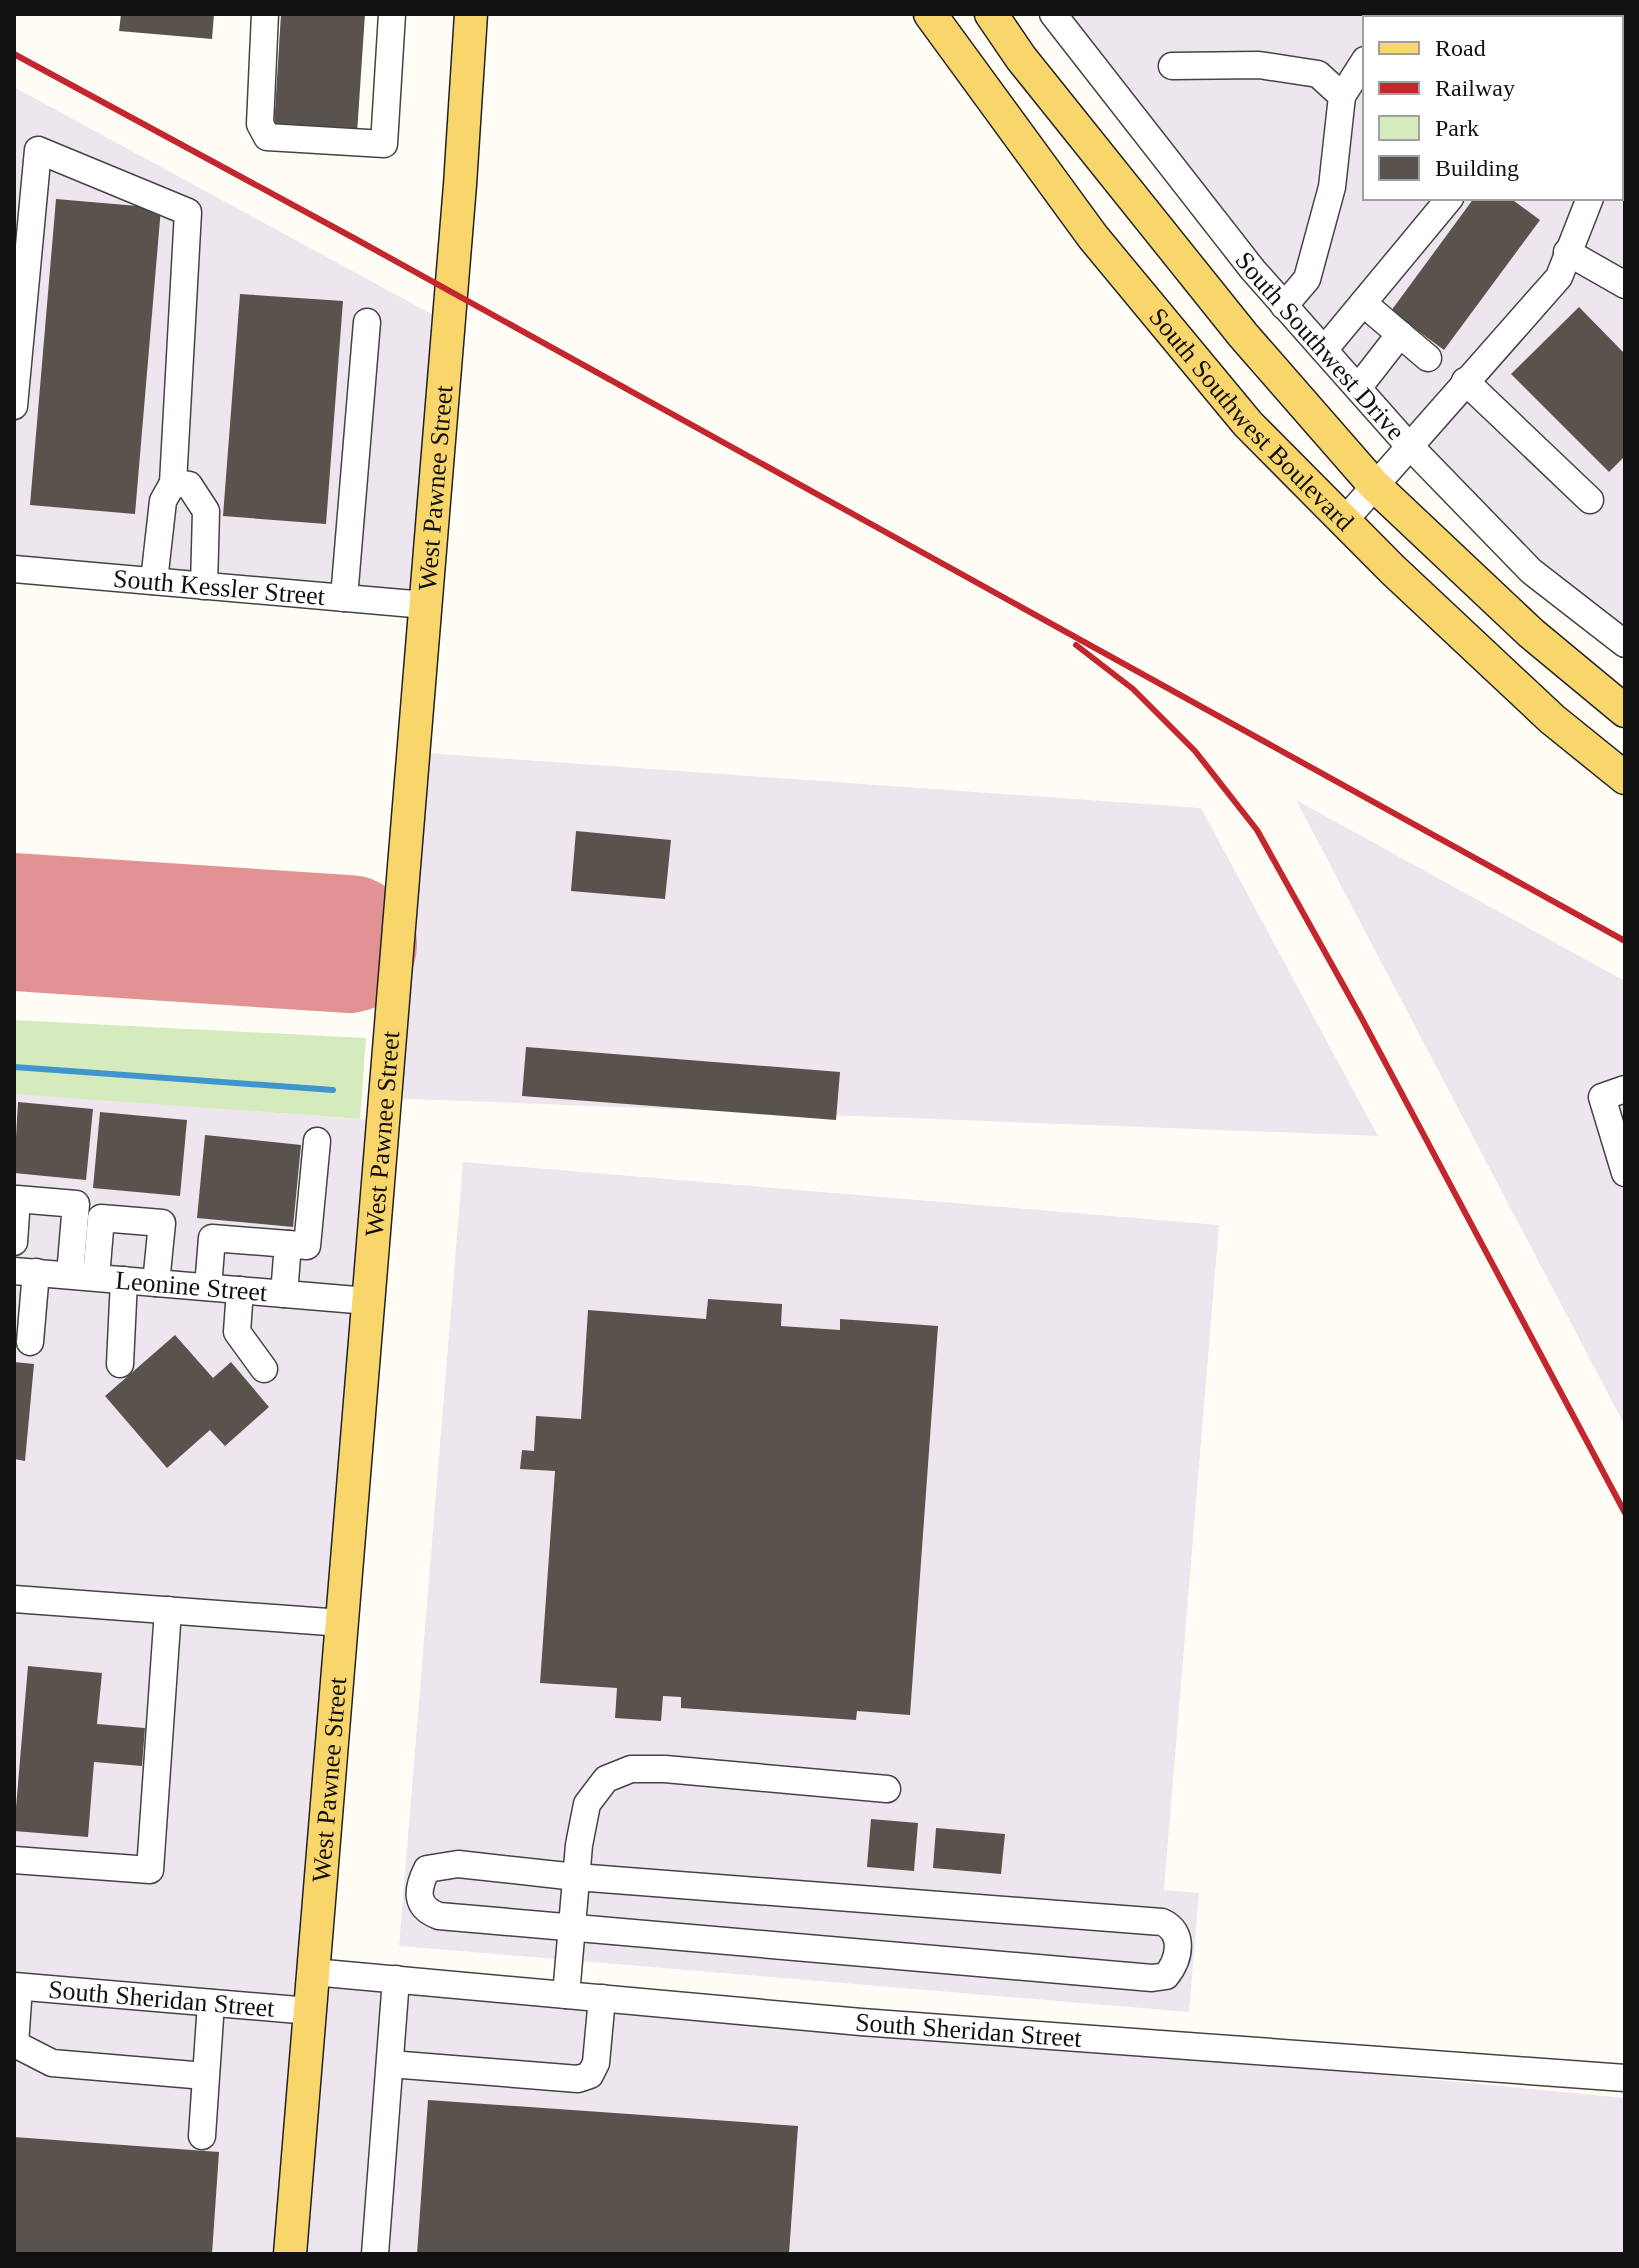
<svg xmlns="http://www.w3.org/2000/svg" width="1639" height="2268" viewBox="0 0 1639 2268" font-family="'Times New Roman',serif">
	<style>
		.industrial { fill: #eee6ef; fill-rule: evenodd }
		.green { fill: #d5ebbd }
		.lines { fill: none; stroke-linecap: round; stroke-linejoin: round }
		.stream { stroke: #3f96cf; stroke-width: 6 }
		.runway { stroke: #e29292; stroke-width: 138 }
		.building { fill: #5a524d }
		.minor-casing { stroke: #444; stroke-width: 29 }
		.major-casing { stroke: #222; stroke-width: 35 }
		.minor { stroke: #fff; stroke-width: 26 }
		.major { stroke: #f9d66b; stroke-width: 32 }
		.rail { stroke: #c4262e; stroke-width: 6 }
		.labels { text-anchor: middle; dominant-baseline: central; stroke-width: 8; stroke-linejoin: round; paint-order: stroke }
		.street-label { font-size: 26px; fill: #111; stroke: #fff }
	</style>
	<rect width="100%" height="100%" fill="#fffdf5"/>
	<g class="industrial">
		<path d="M1070,14H1625V644L1410,446L1067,34ZM1365,18H1621V198H1365Z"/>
		<path d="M14,87L448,323L425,605L14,569Z"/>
		<path d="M413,752L1201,808L1378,1136L385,1098Z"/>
		<path d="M1296,800L1625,981V1426Z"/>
		<path d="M14,1093L383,1121L313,1972L1625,2098V2254H14Z"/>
		<path d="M463,1162L1219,1225L1164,1890L1199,1893L1189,2012L399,1946Z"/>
	</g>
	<path class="green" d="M14,1020L366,1038L360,1119L14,1094Z"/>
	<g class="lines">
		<path class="stream" d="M14,1067L333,1090"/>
		<path class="runway" d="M14,922L348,944"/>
	</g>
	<g class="building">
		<path d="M121,14H214L212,39L119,31Z"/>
		<path d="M281,14H365L357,133L274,128Z"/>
		<rect x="1424" y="14" width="128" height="4"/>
		<path d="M1474,198H1510L1540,220L1444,350L1391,311Z"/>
		<path d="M56,199L161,208L135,514L30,505Z"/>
		<path d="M240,294L343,301L326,524L223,516Z"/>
		<path d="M1579,307L1625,354V456L1609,472L1511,374Z"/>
		<path d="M576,831L671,840L665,899L571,891Z"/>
		<path d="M526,1047L840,1072L836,1120L522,1096Z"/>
		<path d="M18,1102L93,1109L86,1180L14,1173Z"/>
		<path d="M100,1112L187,1120L180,1196L93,1188Z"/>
		<path d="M205,1135L301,1145L293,1227L197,1218Z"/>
		<path d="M708,1299L782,1304L781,1326L840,1330V1319L938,1326L910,1715L857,1711L856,1720L681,1708V1697L663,1696L661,1721L615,1718L617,1688L540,1683L555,1471L520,1469L522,1450L534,1451L536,1416L581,1419L588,1310L706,1319Z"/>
		<path d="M175,1335L213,1378L231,1362L269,1407L225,1446L210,1430L167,1468L105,1396Z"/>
		<path d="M14,1362L34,1364L25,1461L14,1459Z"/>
		<path d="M28,1666L102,1673L97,1724L145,1728L142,1766L94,1762L88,1837L14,1831Z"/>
		<path d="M871,1819L918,1823L914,1871L867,1867Z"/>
		<path d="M936,1828L1005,1834L1001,1874L933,1868Z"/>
		<path d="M428,2100L798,2126L789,2254H417Z"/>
		<path d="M14,2137L219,2152L212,2254H14Z"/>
	</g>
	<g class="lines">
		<g class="minor-casing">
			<g id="minor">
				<path d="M265,14L260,124L267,137L384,144L392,14"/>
				<path id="s1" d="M1053,14L1253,270L1401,437L1531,571L1625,644"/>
				<path d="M1378,18V14"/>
				<path d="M1172,66L1259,65L1318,74L1342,96L1332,187L1307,279L1284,306"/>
				<path d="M1342,96L1365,60"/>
				<path d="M1621,157L1625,152"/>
				<path d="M1567,252L1625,285"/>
				<path d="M1363,303L1428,358"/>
				<path d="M1324,350L1450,198"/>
				<path d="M1465,381L1590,500"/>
				<path d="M1358,388L1400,334"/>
				<path d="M14,406L38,150L188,212L173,483"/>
				<path d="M1344,521L1559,277L1590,198"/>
				<path id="s2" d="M14,569L425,605"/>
				<path d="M154,581L163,501L173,483L189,485L206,511L204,586"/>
				<path d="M344,598L367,322"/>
				<path d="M1625,1089L1602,1097L1625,1173"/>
				<path d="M14,1242L17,1199L76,1204L70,1275"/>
				<path d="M288,1244L307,1246L317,1141"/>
				<path id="s3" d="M14,1271L368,1301"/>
				<path d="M96,1277L101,1218L162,1223L156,1283"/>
				<path d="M208,1287L212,1238L288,1244L284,1294"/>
				<path d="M240,1290L237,1332L264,1369"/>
				<path d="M30,1342L36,1272"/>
				<path d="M120,1364L124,1280"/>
				<path d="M14,1599L342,1623"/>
				<path d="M14,1860L150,1870L168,1610"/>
				<path d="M458,1864L576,1877L1162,1922C1185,1932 1180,1959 1166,1976L1152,1978L439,1916C414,1907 417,1889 427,1869Z"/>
				<path id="s4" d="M313,1972L861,2022L1625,2078"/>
				<path id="s5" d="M14,1986L310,2011"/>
				<path d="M19,1987L15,2044L52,2063L205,2076"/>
				<path d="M566,1995L579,1845L587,1804L606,1779L631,1769H665L887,1789"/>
				<path d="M390,2064L578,2079L590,2075L596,2063L602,1998"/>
				<path d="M202,2136L211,2003"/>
				<path d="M375,2254L396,1979"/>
			</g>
		</g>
		<g class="major-casing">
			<g id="major">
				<path id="s6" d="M930,14L1093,237L1248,424L1393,570L1552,719L1625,778"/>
				<path d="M991,14L1021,58L1243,335L1374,485L1531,633L1625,711"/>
				<path id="s7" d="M290,2254L460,185L471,14"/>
			</g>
		</g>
		<use href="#minor" class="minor"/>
		<use href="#major" class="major"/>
		<g class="rail">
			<path d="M14,54L352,237L1625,941"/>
			<path d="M1076,645L1133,689L1195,751L1257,830L1361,1017L1625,1513"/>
		</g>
	</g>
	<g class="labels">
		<g class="street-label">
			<text stroke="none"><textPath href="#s1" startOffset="426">South Southwest Drive</textPath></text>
			<text stroke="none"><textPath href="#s6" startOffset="518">South Southwest Boulevard</textPath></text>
			<text stroke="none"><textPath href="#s7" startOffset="1772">West Pawnee Street</textPath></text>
			<text stroke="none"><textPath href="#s2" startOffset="206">South Kessler Street</textPath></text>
			<text stroke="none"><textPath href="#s7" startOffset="1124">West Pawnee Street</textPath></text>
			<text stroke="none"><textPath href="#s3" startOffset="178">Leonine Street</textPath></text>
			<text stroke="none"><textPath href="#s7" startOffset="476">West Pawnee Street</textPath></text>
			<text stroke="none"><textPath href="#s5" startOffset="148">South Sheridan Street</textPath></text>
			<text stroke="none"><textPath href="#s4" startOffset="658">South Sheridan Street</textPath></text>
		</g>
	</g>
	<rect width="1639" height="2268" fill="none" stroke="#111111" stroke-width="32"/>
	<rect x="1363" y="16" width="260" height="184" fill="#ffffff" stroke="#a0a0a0" stroke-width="2"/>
	<rect x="1379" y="42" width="40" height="12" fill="#f9d66b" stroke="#a0a0a0" stroke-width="2"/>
	<text x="1435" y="56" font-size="24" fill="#111111">Road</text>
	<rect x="1379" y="82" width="40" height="12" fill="#c4262e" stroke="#a0a0a0" stroke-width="2"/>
	<text x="1435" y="96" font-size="24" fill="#111111">Railway</text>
	<rect x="1379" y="116" width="40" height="24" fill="#d5ebbd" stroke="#a0a0a0" stroke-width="2"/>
	<text x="1435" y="136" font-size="24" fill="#111111">Park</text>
	<rect x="1379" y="156" width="40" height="24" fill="#5a524d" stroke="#a0a0a0" stroke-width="2"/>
	<text x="1435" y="176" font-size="24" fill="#111111">Building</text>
</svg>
